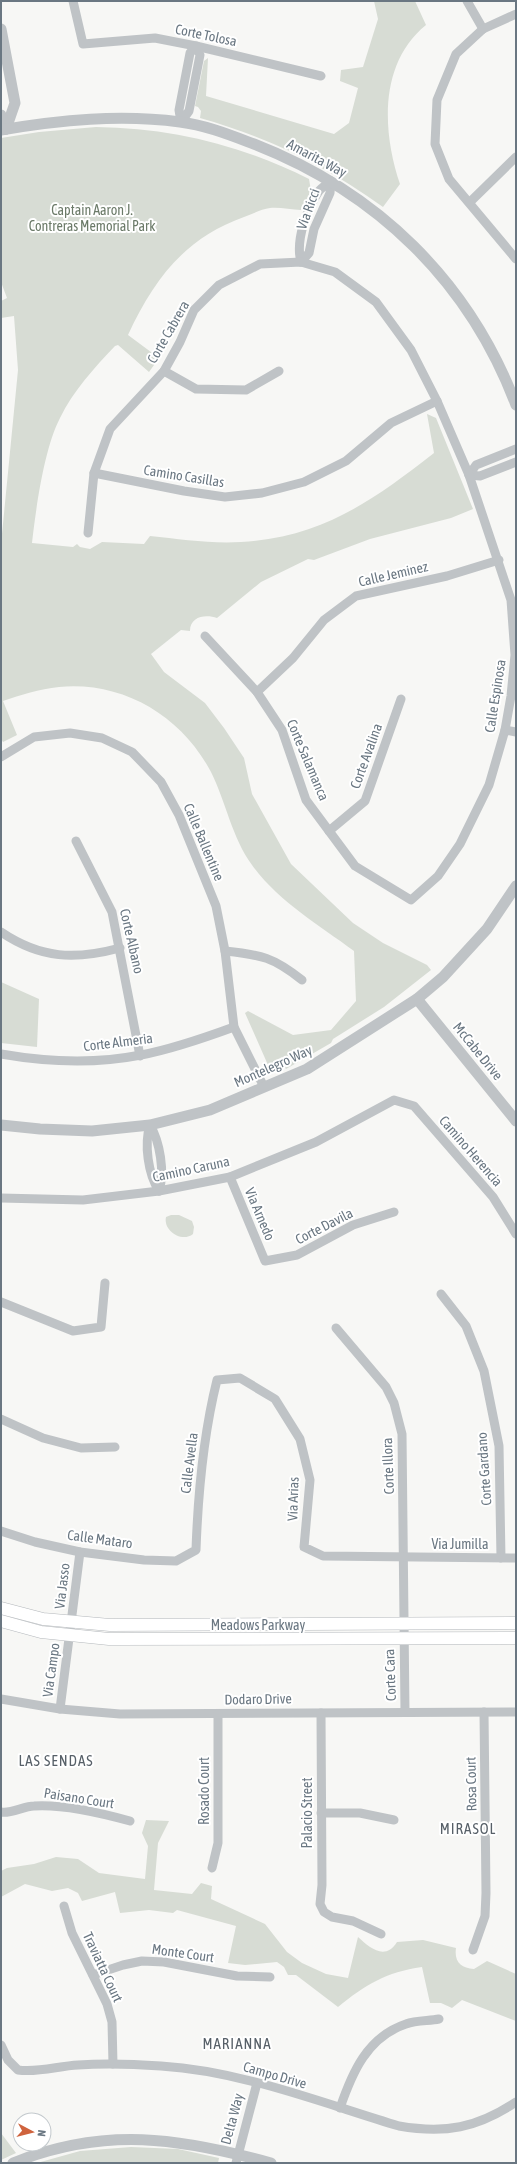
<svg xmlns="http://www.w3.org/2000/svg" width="517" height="2164" viewBox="0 0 517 2164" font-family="'Asap Condensed',sans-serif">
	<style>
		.green { fill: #d7dcd4 }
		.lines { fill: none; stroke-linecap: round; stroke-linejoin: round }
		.secondary-casing { stroke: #b4b8bc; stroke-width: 13 }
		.minor { stroke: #bfc3c6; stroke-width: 9 }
		.tertiary { stroke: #bfc3c6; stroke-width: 11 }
		.secondary { stroke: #fff; stroke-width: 12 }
		.labels { text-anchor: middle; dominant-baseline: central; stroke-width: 4; stroke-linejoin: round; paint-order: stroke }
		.street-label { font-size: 14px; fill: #6a7782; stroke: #fff }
		.park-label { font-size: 14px; fill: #6b7a68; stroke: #fff }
		.neighbourhood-label { font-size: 15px; letter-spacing: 1px; fill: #576068; stroke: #fff }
	</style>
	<rect width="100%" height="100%" fill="#f7f7f5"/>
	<g class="green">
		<path d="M374,1H415L426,25C379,63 382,131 400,184L383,207C323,164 270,138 200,118L201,111L198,107L195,106L204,61L208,58L206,96L334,134L349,123L358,88L340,81L341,70L363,67L378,19Z"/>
		<path d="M96,127C172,128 241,145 309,179L311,191L301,210C291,210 280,207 270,208C262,209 252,214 244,217C185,238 154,279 128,335L159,358L149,372L118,345L115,346C95,367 73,391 60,418C44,449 36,508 32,543L73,547L77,544L80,547L90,549L102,542L144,544L150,536C180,539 211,544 241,542C323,537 372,501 434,453L427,414L436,418L473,509L451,518L370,539L314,560L308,559L261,582L217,618C206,614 190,616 190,631L181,630L151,654L164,672L205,703L224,728L244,758L252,794L291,864L353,923L383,943L427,965L431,970L384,1007L333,1039L331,1043L286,1069L283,1065L278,1068L268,1065L245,1013L248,1011L293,1035L331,1030L356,1001L354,951C318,924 279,902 252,865C232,838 226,802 211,772C181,715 122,681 59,687C39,689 21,695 3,701L17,735L3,742L1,739V544L18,370L14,316L1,318V301L7,298L1,282V138L39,132Z"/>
		<path d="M1,982L39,999L37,1047L1,1043Z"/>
		<path d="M171,1215H179L192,1221L194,1227L193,1234C182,1243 163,1231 166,1217Z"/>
		<path d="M146,1820L169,1821L158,1843L154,1890L192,1894L201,1883L212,1886L211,1899L265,1924L287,1952L302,1963L326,1974L348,1978L358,1937C370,1948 385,1961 397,1942L423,1940L456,1948C454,1962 461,1968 474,1969L487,1961L516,1974V2021L462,2000L452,2008L441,2003H430L422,1967C386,1972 365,1985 338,2007L296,1975H288L284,1967L277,1962L245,1965L228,1963L236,1926L177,1910L173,1913L149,1910L120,1913L115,1892L82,1901L78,1893L68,1888L52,1891L25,1884L1,1897V1871L7,1868L34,1864L56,1857L78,1859L99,1873L145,1879L148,1846L142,1833Z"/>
		<path d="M1,2133L16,2153L1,2160Z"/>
		<path d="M131,2147L178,2149L219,2158L218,2163H37L80,2151Z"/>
	</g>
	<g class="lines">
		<g class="secondary-casing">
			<g id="secondary">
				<path d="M1,1608L43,1619L110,1625L516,1623"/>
				<path d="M1,1621L41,1632L109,1639L516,1638"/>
			</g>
		</g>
		<g class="minor">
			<path d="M73,1L83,44L155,38L196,46L321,76"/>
			<path d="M467,1L483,29"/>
			<path d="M516,14L483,29L456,54L437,100L435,144L449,179L516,259"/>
			<path d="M196,46L200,55L189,111L181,122L179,110L190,53Z"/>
			<path d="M470,202L516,157"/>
			<path d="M301,262C295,240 307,209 319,191C322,187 328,184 331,181"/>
			<path d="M301,262L309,253L314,229L330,193L331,181"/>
			<path d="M164,371L196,389L246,390L279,371"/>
			<path d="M94,473L184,491L225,497L262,493L304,482L346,461L391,423L437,401"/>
			<path d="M469,475L476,465L516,449"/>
			<path d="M469,475L480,476L516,462"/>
			<path d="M88,533L94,473L110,429L164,371L180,342L194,310L219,285L260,264L301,262L335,272L376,302L411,350L437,401L469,475L511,600L515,655L511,696L505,730L489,785L460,844L438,876L411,900L355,866L306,800L282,730L257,692L205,636"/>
			<path d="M257,692L293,658L324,620L356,596L447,576L499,560"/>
			<path d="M505,730L516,732"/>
			<path d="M1,757L34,737L70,733L102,738L132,752L161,782L179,815L216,906L225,951L234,1027L264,1087"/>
			<path d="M329,831L365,801L401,699"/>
			<path d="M76,841L112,912L140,1056"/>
			<path d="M1,932C41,959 75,960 120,948"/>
			<path d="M225,951C262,955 273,957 302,980"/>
			<path d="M1,1054C47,1062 95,1064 141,1055C173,1049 204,1038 234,1027"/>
			<path d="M150,1125C160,1142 165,1172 159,1191"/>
			<path d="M150,1125C144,1144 148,1174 159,1191"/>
			<path d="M230,1177L265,1261L297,1255L353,1225L394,1212"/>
			<path d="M1,1198L83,1200L159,1191L230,1177L316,1142L394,1100L414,1106L493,1197L516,1234"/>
			<path d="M441,1294L466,1326L484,1371L499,1446L501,1558"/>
			<path d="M1,1302L73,1331L101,1327L105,1283"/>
			<path d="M336,1328L386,1387L394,1403L402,1434L405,1712"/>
			<path d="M1,1419L43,1438L81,1448L115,1447"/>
			<path d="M1,1531L35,1542L80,1552L144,1560L176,1561L196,1550C198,1493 203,1436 217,1380L240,1378L275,1399L300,1439L310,1480L304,1547L323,1556L516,1558"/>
			<path d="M1,1699L60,1709L120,1714L516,1712"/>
			<path d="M60,1709L80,1552"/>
			<path d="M321,1713L322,1885L320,1904L324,1912L332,1917L353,1921L381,1934"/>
			<path d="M1,1812C11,1814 24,1806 34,1806C64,1804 101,1813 130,1821"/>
			<path d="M321,1813H360L394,1820"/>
			<path d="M212,1868L218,1843V1714"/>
			<path d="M64,1906L72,1933L107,2004L112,2022L113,2064"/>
			<path d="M473,1950L485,1916L486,1893L484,1712"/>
			<path d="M93,1975L123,1965L142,1961L164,1962L237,1976L270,1977"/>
			<path d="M1,2045L8,2060L18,2070C38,2073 58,2066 78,2065C106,2063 133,2064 161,2066C242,2071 322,2103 399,2126C445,2134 477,2128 516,2102"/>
			<path d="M340,2108C352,2073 367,2037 406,2024C416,2020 429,2021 439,2019"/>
			<path d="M236,2163L257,2083"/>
		</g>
		<g class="tertiary">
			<path d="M1,29L15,103L6,129"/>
			<path d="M1,115L6,129"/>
			<path d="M1,130C60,120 120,114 180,122C205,125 230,135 254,144C377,192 469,281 516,405"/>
			<path d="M417,999L516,1121"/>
			<path d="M1,1125L40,1129L92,1131L150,1125L210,1110L307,1069L417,999L443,977L487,929L516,886"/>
			<path d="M13,2163C105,2126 180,2138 271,2163"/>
		</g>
		<use href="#secondary" class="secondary"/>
	</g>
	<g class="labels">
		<g class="street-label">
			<text transform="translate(206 35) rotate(12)">Corte Tolosa</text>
			<text transform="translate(317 158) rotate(28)">Amarita Way</text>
			<text transform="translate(308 209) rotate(-70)">Via Ricci</text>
			<text transform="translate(168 332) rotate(-60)">Corte Cabrera</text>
			<text transform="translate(184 476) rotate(9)">Camino Casillas</text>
			<text transform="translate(393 574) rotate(-13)">Calle Jeminez</text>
			<text transform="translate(495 696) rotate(-81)">Calle Espinosa</text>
			<text transform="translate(366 756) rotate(-70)">Corte Avalina</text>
			<text transform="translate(308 760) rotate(67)">Corte Salamanca</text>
			<text transform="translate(204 842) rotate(67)">Calle Ballentine</text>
			<text transform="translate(132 941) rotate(77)">Corte Albano</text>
			<text transform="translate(118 1042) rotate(-7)">Corte Almeria</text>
			<text transform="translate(478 1051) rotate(51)">McCabe Drive</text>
			<text transform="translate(273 1066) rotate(-24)">Montelegro Way</text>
			<text transform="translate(471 1151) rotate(49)">Camino Herencia</text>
			<text transform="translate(191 1169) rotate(-12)">Camino Caruna</text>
			<text transform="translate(260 1214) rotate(67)">Via Arnedo</text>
			<text transform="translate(324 1226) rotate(-27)">Corte Davila</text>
			<text transform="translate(189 1463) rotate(-83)">Calle Avella</text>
			<text transform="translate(388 1466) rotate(-92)">Corte Illora</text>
			<text transform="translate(484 1469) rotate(-94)">Corte Gardano</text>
			<text transform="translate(293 1499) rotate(-88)">Via Arias</text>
			<text transform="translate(100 1539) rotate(8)">Calle Mataro</text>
			<text x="460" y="1544">Via Jumilla</text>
			<text transform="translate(62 1586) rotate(-83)">Via Jasso</text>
			<text x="258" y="1625">Meadows Parkway</text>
			<text transform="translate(51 1670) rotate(-82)">Via Campo</text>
			<text transform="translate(390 1675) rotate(-92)">Corte Cara</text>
			<text transform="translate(258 1699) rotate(-1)">Dodaro Drive</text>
			<text transform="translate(471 1784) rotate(-91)">Rosa Court</text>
			<text transform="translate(204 1791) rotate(-90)">Rosado Court</text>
			<text transform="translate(79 1798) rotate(9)">Paisano Court</text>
			<text transform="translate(307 1813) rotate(-90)">Palacio Street</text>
			<text transform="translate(183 1953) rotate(8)">Monte Court</text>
			<text transform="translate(103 1967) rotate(65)">Traviatta Court</text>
			<text transform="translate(275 2075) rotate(16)">Campo Drive</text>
			<text transform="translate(232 2119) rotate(-75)">Delta Way</text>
		</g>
		<g class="park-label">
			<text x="92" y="210">Captain Aaron J.<tspan x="92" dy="16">Contreras Memorial Park</tspan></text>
		</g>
		<g class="neighbourhood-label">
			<text x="56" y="1760">LAS SENDAS</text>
			<text x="468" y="1828">MIRASOL</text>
			<text x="237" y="2043">MARIANNA</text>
		</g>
	</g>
	<rect width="517" height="2164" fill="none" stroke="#6a7782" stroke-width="4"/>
	<g transform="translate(32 2132) rotate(97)"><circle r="19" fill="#ffffff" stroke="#c3c9cd"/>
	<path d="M0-3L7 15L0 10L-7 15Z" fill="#cf633d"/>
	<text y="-6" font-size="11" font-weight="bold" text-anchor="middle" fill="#6a7782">N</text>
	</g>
</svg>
